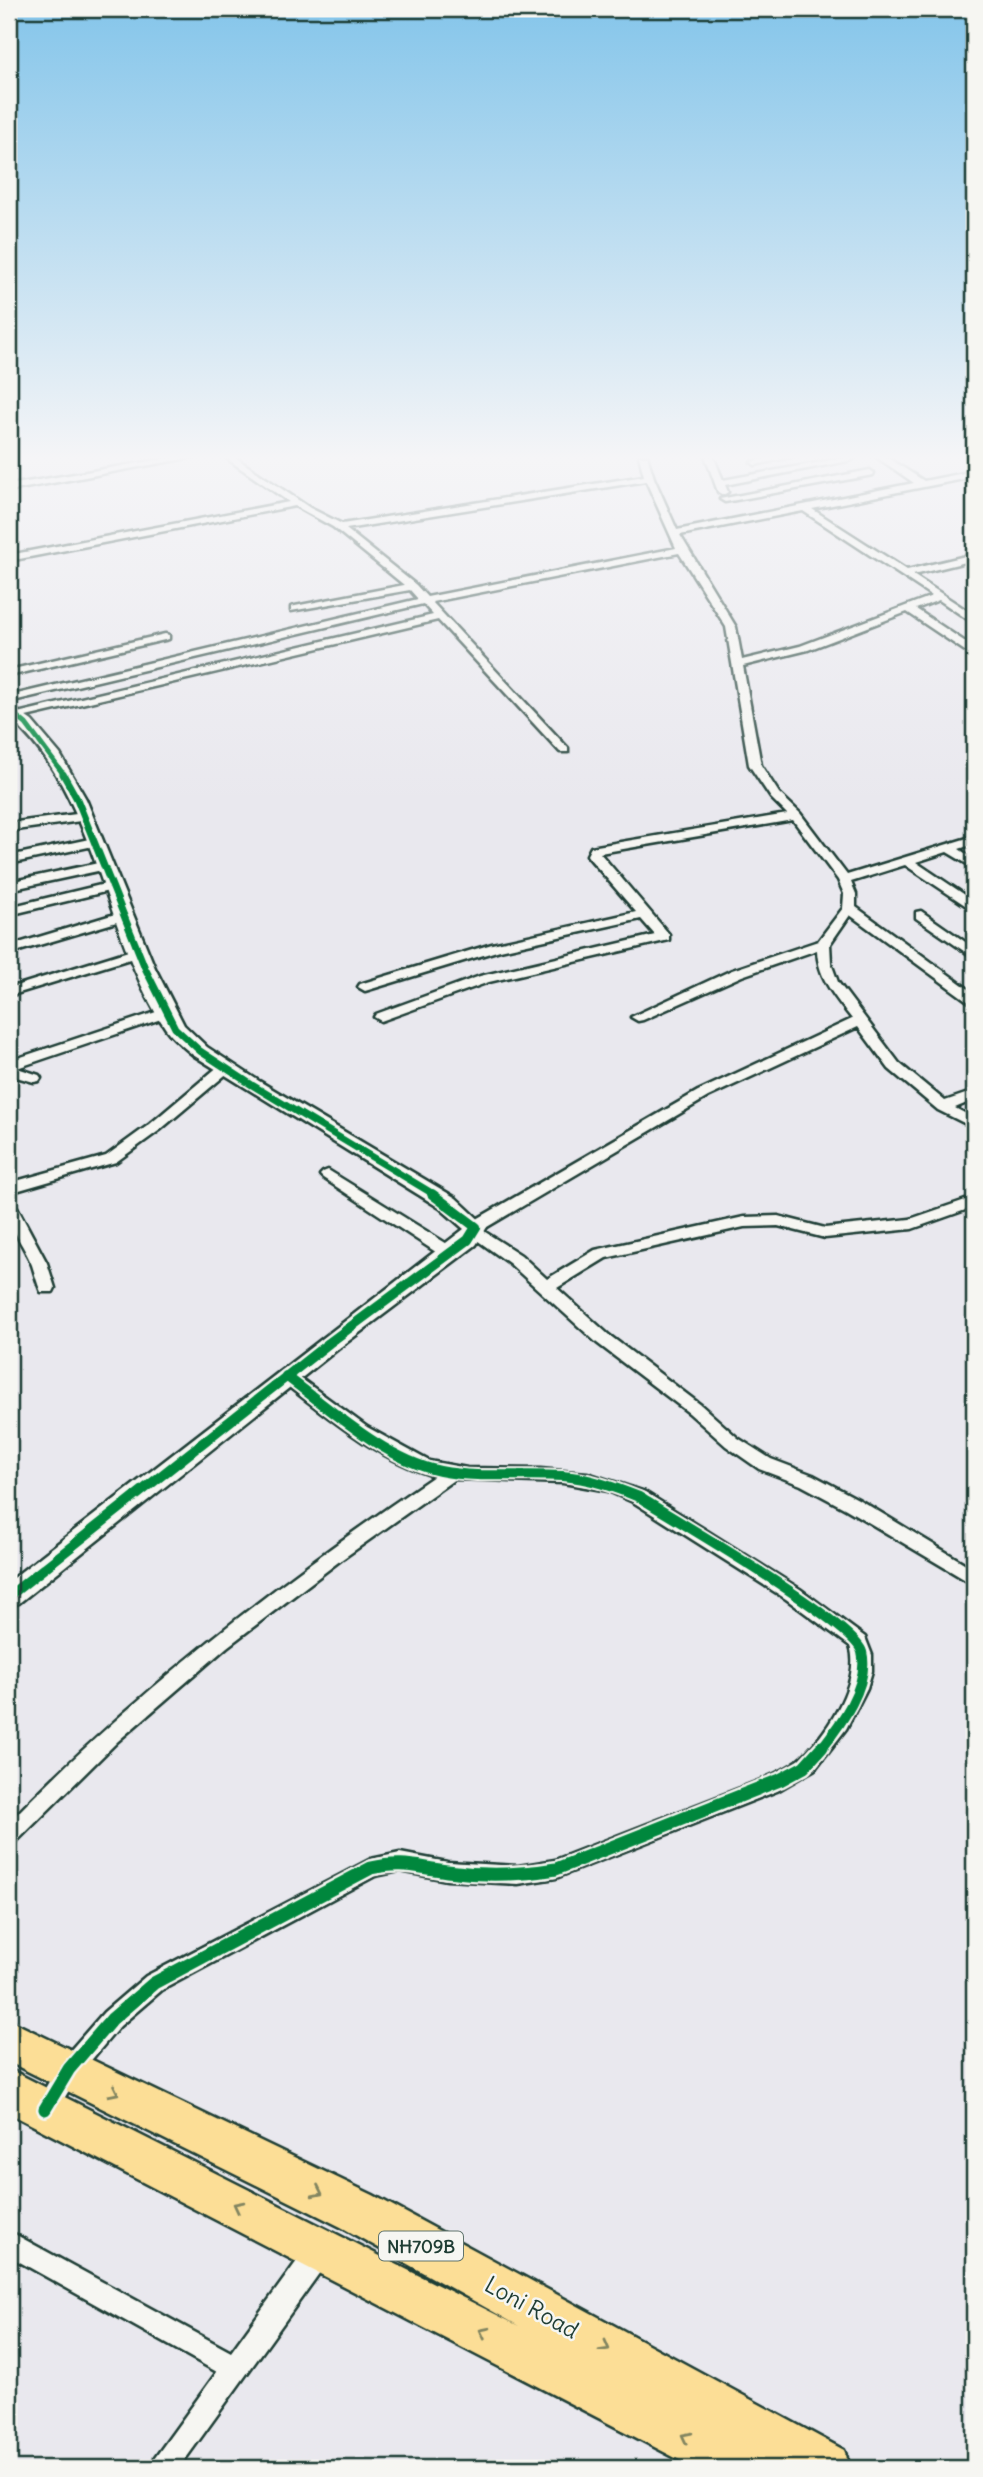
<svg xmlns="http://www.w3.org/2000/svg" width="983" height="2477" viewBox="0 0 983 2477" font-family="Delius,sans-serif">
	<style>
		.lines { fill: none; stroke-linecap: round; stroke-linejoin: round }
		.street-casing { stroke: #1f3d34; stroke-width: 5 }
		.secondary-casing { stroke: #1f3d34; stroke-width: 5 }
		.highway-casing { stroke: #1f3d34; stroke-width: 5 }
		.street { fill: #f6f6f2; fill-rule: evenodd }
		.secondary { fill: #f6f6f2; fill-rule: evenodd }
		.highway { fill: #fcde96; fill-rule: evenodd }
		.cycleway-far3-casing { stroke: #f6f6f2; stroke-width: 8 }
		.cycleway-far2-casing { stroke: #f6f6f2; stroke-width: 10 }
		.cycleway-far1-casing { stroke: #f6f6f2; stroke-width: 14 }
		.cycleway-casing { stroke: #f6f6f2; stroke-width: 18 }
		.cycleway-far3 { stroke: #00873e; stroke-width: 5 }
		.cycleway-far2 { stroke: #00873e; stroke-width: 7 }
		.cycleway-far1 { stroke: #00873e; stroke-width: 10 }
		.cycleway { stroke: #00873e; stroke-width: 13 }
		.oneway { stroke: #828560 }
		.labels { text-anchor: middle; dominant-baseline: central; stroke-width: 5; stroke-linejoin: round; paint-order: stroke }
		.shield { fill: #f6f6f2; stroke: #60746d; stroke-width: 2 }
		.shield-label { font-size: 18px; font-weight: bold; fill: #1f3d34 }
		.near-street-label { font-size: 23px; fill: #1f3d34; stroke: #f6f6f2 }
	</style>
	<rect width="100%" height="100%" fill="#e9e8ee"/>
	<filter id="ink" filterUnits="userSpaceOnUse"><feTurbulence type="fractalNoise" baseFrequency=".0143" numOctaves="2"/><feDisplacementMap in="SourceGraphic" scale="14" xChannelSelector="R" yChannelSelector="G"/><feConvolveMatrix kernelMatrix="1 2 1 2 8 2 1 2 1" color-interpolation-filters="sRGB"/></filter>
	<g filter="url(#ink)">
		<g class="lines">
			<g class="street-casing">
				<g id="street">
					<path d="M181,456H199L9,491V485Z"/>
					<path d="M223,456H233L310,508L342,524L644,476L639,456H647L654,478L677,530L914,483L875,456H885L924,481L974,471V477L812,509L907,570L974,554V560L913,575L974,615V622L970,621L939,600L916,609L973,647V651H965L907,612L808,650L743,666L761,765L779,793L800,813L847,875L974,836V844L959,849L974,859V868L947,852L916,862L974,901V911L905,865L851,882L856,894V907L974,993V1003L969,1002L850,915L830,944L831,963L838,982L899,1063L945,1101L974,1091V1100L955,1108L974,1118V1128L938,1110L889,1069L858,1027L708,1097L482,1230L521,1255L547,1279L595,1250L744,1217L778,1216L825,1228L910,1219L974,1197V1207L912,1229L825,1238L778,1226L744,1227L606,1258L557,1288L609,1335L701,1405L738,1438L771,1459L813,1475L858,1499L974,1569V1585L846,1509L801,1485L759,1469L726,1446L689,1413L597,1343L509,1263L467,1233L470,1223L698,1091L852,1019C836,998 818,979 817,950L742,976L643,1020L638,1021L631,1017L732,970L818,941L843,908L844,894L838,880L793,820L600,853L669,934V940L489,982L381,1021L374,1017L376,1014L480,976L655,935L641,919L500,950L365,991L358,987L360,984L492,944L636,912L589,858L587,855L591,847L787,814L771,798L749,765L726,627L679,553L432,602L568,748V752H560L438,620L9,721V715L433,615L423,604L9,702V696L418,599L410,590L291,611V607L295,606L404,585L333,527L295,506L9,561V555L289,502ZM646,481L676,548L427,597L416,585L346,529ZM803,511L932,596L800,646L742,660L736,627L680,535Z"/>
					<path d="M705,456H713L723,480L849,457L853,460L725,485L728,492L723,495L718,492Z"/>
					<path d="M776,456H795L755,465L751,462Z"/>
					<path d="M870,470L874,473L873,475L725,502L720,499Z"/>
					<path d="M165,634L169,635V639L9,676V670Z"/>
					<path d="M84,813L88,814V820L9,831V823Z"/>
					<path d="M94,838L98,839V845L9,864V856Z"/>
					<path d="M103,862L107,863V869L9,890V882Z"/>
					<path d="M113,882L119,886L117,889L9,915V907Z"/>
					<path d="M125,911L131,915L130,918L9,954V946Z"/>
					<path d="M921,911L974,948V958L916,918V912Z"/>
					<path d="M138,948L143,949V955L9,996V988Z"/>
					<path d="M165,1009L172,1013L170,1016L17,1068L39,1075L41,1078L39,1081L34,1082L9,1075V1061Z"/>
					<path d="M225,1064L230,1065L232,1068L230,1071L160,1130L116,1162L9,1193V1183L106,1156L150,1124L220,1065Z"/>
					<path d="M328,1170L457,1250L459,1254L457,1258H445L323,1178L320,1175L323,1172Z"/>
					<path d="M9,1202L17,1207L47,1263L55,1288L53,1292H41C37,1283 35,1274 32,1265C22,1241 8,1229 9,1202Z"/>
					<path d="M286,1370L292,1372L367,1427L429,1461L467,1468L540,1469L587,1473L645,1492L800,1589L865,1637L872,1655V1671L867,1688L846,1729L815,1769L777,1791L556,1878L518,1884L447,1880L400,1871L375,1876L162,1990L120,2026L77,2077L53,2117L45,2120L37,2117L33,2109L61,2061L104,2012L146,1976L371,1859L400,1853L447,1862L518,1866L555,1860L763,1779C775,1774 786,1769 797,1761C824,1739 862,1682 850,1646L786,1599L633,1502L608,1491L563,1483L455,1479L341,1560L227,1647L118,1741L16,1842L9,1845V1822C138,1690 282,1579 434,1476C376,1459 327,1416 280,1380L278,1376L280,1372Z"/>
					<path d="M9,2231L231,2352L310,2243L319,2240L328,2243L331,2252L328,2261L179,2468H150L154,2459L217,2372L9,2256Z"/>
				</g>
			</g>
			<g class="secondary-casing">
				<path id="secondary" d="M9,705L32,721L60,754L86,799L155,968L184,1025L207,1047L259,1081L456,1198L487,1227L476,1245L338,1349L19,1603L9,1607V1581L464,1229L440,1208L193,1055C184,1047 173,1039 166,1029C104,938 96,790 9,718Z"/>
			</g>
			<g class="highway-casing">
				<path id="highway" d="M9,2020L373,2195L844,2450L851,2468H777L771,2465L772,2468H695L9,2113V2069L519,2326L341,2227L9,2062Z"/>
			</g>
			<use href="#street" class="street"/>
			<use href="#secondary" class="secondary"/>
			<use href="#highway" class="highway"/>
			<g class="cycleway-far3-casing">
				<path id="cycleway-far3" d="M9,710L26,724L64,775"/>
			</g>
			<g class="cycleway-far2-casing">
				<path id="cycleway-far2" d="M63,774L77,799L145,968L175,1028L200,1051L252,1085L435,1195"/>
			</g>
			<g class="cycleway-far1-casing">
				<g id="cycleway-far1">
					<path d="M286,1376C329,1408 386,1460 440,1471C480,1479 522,1473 562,1476C589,1478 614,1487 639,1497C674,1519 854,1623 862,1652C870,1685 840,1725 821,1749"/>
					<path d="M9,1596L329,1343L468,1240L476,1227L432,1194"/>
				</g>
			</g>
			<g class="cycleway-casing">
				<path id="cycleway" d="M45,2109L69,2069L112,2019L154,1983L371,1868C404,1861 415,1867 447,1871C483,1876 520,1875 556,1869L780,1780L804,1767L822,1747"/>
			</g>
			<use href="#cycleway-far3" class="cycleway-far3"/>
			<use href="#cycleway-far2" class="cycleway-far2"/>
			<use href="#cycleway-far1" class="cycleway-far1"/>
			<use href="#cycleway" class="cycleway"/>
		</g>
		<defs><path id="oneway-chevron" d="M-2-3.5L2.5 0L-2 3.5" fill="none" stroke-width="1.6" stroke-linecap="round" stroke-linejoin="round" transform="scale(1.75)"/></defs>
		<g class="oneway">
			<use href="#oneway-chevron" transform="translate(114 2092) rotate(26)"/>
			<use href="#oneway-chevron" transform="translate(318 2192) rotate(26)"/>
			<use href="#oneway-chevron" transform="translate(238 2206) rotate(-153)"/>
			<use href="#oneway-chevron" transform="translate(484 2332) rotate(-153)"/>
			<use href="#oneway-chevron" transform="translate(605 2347) rotate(29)"/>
			<use href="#oneway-chevron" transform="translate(686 2437) rotate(-153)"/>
		</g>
	</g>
	<linearGradient id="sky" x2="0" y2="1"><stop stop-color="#84c5ea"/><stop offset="0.57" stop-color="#f5f5f7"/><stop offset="1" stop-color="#f5f5f7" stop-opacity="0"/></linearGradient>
	<rect width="983" height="803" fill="url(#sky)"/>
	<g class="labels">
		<rect class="shield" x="379" y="2231.5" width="84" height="29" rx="5"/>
		<g class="shield-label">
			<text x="421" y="2246">NH709B</text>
		</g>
		<g class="near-street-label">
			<text transform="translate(532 2307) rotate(29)">Loni Road</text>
		</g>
	</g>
	<rect width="983" height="2477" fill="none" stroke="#f6f6f2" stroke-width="35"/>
	<rect x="18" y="18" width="948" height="2442" fill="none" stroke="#1f3d34" stroke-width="2.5" filter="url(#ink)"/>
</svg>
